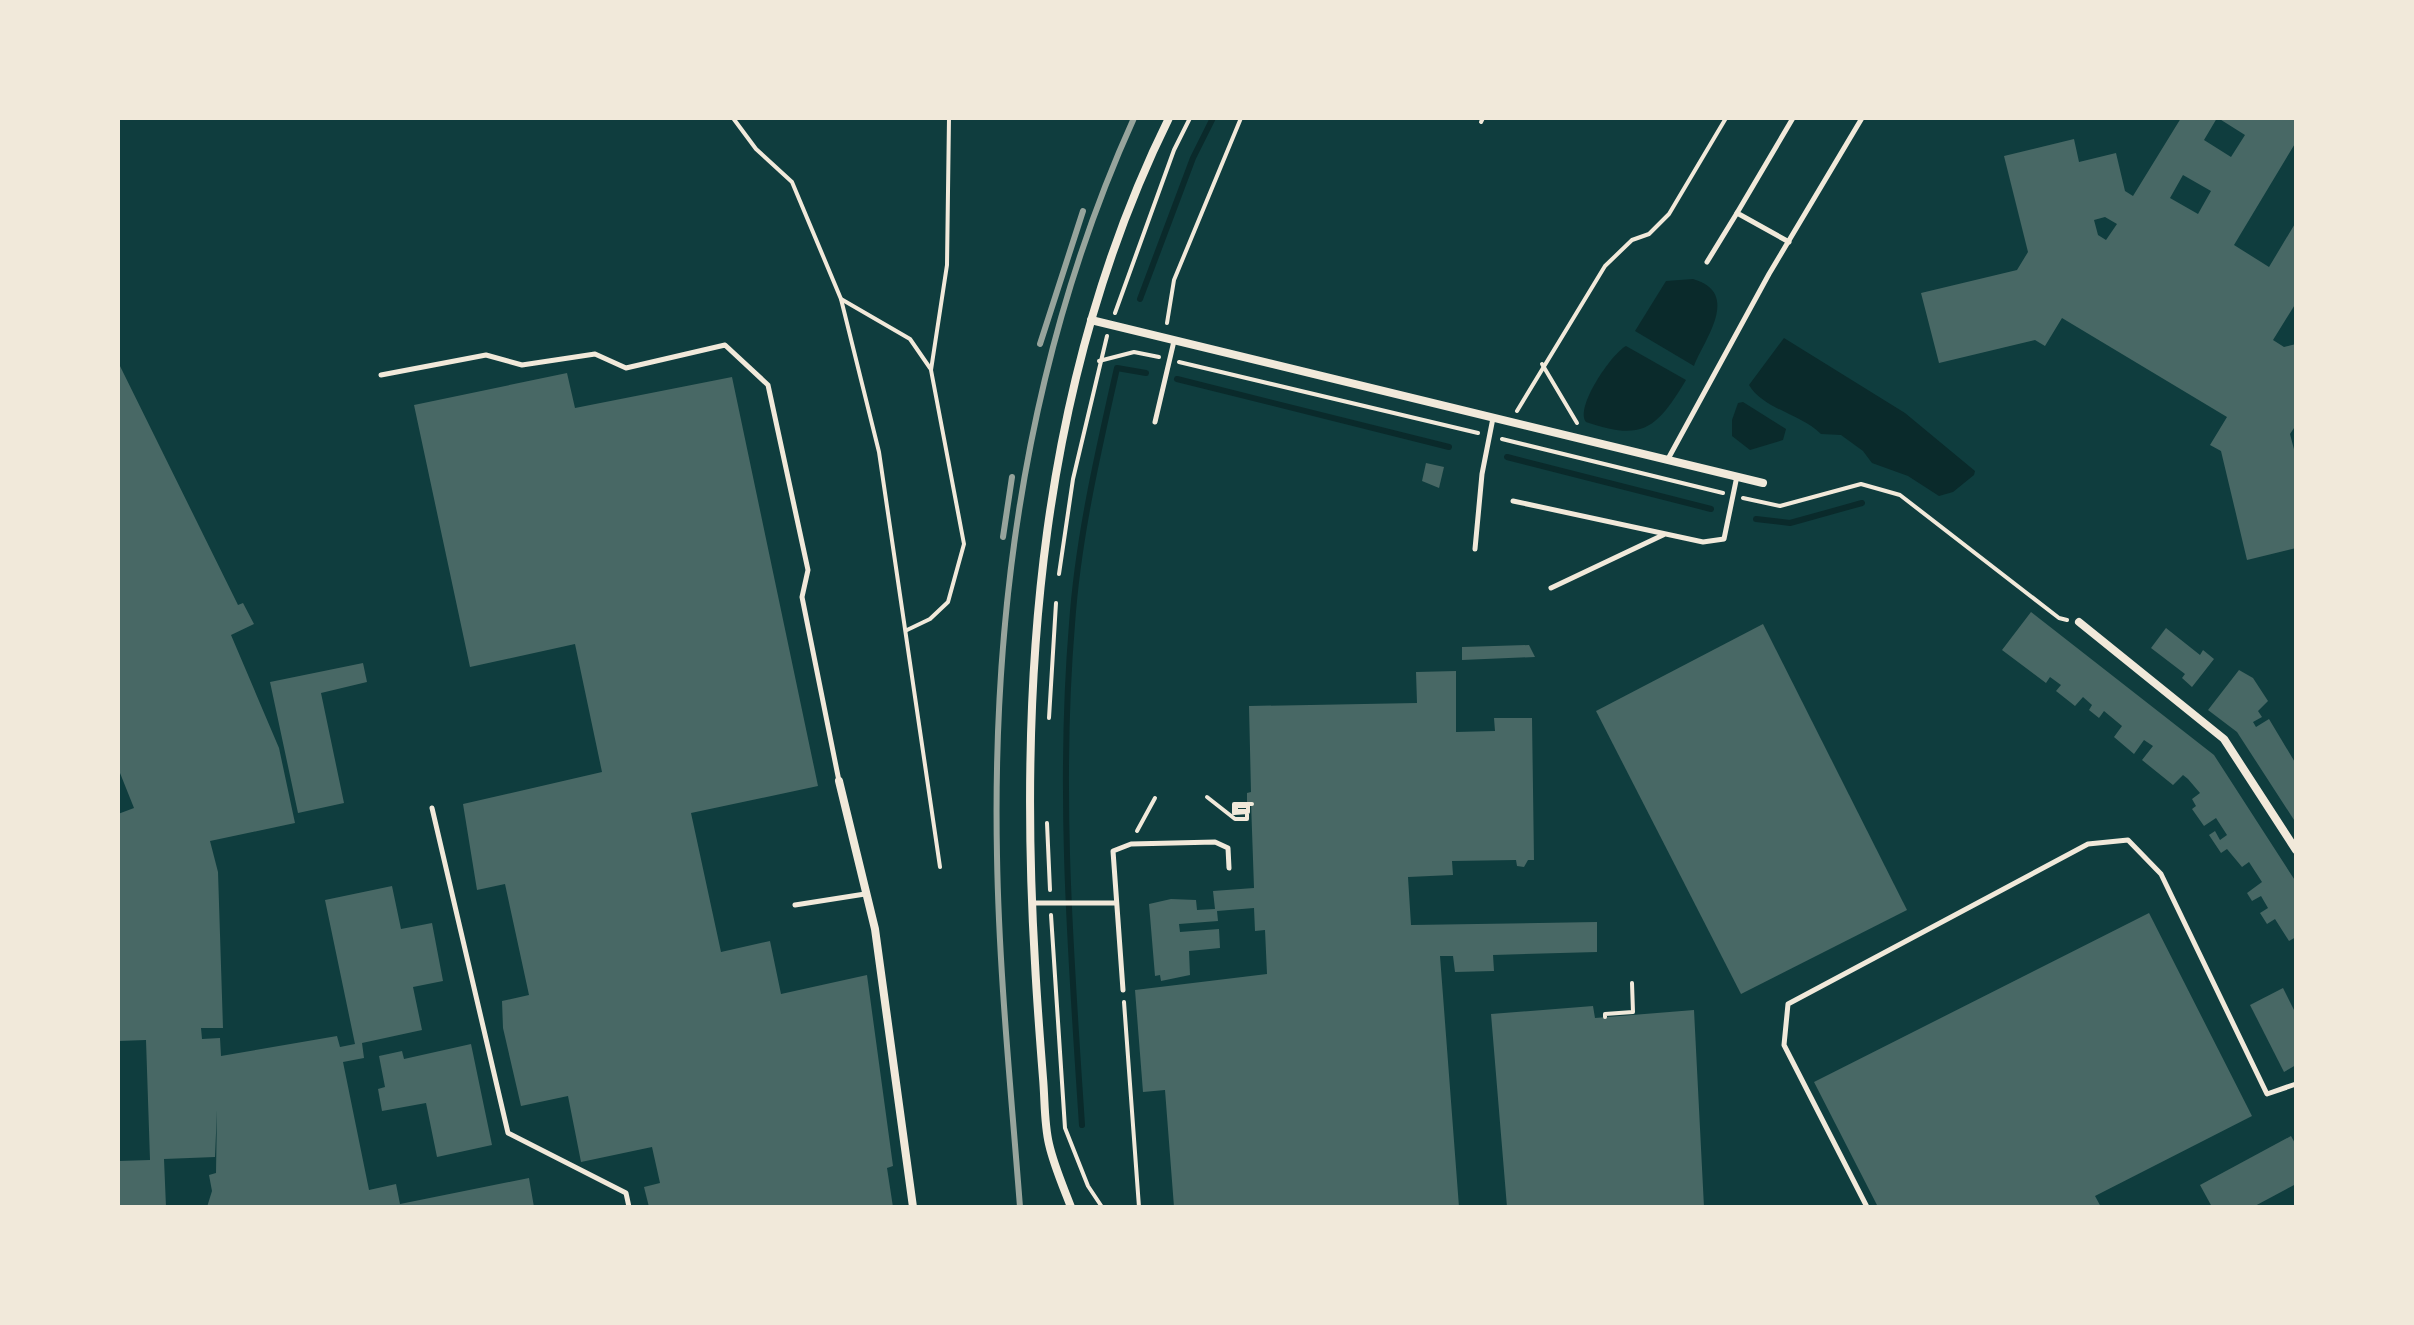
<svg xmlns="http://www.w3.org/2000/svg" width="2414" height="1325" viewBox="0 0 2414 1325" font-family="'Asap Condensed',sans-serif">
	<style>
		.water { fill: #0a2a2b }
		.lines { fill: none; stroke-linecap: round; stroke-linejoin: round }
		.stream { stroke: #0a2a2b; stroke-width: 6 }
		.building { fill: #486865; fill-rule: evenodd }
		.path { stroke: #f1e9da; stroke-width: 4 }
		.service { stroke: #f1e9da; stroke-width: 5 }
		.minor { stroke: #f1e9da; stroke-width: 8 }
		.rail { stroke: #97a49c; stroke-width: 6 }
	</style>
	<rect width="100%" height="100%" fill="#0f3d3e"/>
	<g class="water">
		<path d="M1693,279C1742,293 1704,340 1694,366L1635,331L1666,281Z"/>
		<path d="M1784,338L1905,413L1975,471L1974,475L1953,492L1939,496L1908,476L1872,463L1863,451L1841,435L1821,434C1801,414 1763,409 1749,385Z"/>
		<path d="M1626,346L1686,380C1657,428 1643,442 1586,422C1574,408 1612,353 1626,346Z"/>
		<path d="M1743,402L1786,429L1783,440L1750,450L1732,436V420L1738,403Z"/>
	</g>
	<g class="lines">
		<g class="stream">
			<path d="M1140,299L1193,158L1213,118"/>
			<path d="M1177,379L1449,447"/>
			<path d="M1507,457L1711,509"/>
			<path d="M1756,519L1790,523L1862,503"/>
			<path d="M1082,1125C1071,959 1058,791 1072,624C1078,538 1098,452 1117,368L1146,373"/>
		</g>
	</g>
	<g class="building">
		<path d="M2181,118H2217L2204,140L2231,157L2245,135L2218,118H2296V142L2234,245L2269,267L2296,222V303L2273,340L2284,347L2296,344V425L2290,434L2296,457V548L2247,560L2221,451L2210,445L2227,417L2062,318L2045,346L2035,340L1939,363L1921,293L2017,270L2028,252L2004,156L2074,139L2079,162L2116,153L2125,191L2133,196ZM2183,175L2211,191L2198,214L2170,198ZM2105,217L2117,224L2106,240L2098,235L2094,220Z"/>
		<path d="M118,362L238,605L243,603L254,624L231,635L279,748L295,823L210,841L218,872L223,1028H201L202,1039L220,1038L221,1056L337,1036L340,1047L355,1044L325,900L392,886L401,929L432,923L443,981L413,987L422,1030L362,1043L364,1058L343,1062L369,1190L396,1184L400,1204L529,1178L534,1207H207L212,1191L209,1175L216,1173L217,1110L215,1157L164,1159L166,1207H118V1161L150,1160L146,1040L118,1041V814L134,808L118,768Z"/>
		<path d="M567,373L575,408L732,377L818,786L691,813L721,952L770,941L781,994L867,975L893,1166L887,1168L893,1207H649L644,1187L660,1183L652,1147L581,1162L568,1096L521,1106L503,1028L502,1001L529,995L505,884L477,890L463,804L602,772L575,644L470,667L414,405Z"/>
		<path d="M1426,463L1444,467L1439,488L1422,481Z"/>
		<path d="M2031,612L2214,755L2296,882V937L2289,941L2275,919L2267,924L2260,913L2268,908L2261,896L2252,901L2247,893L2262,882L2249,862L2242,867L2227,849L2221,853L2209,835L2215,831L2220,840L2227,835L2216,818L2204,826L2192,809L2196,806L2192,799L2200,793L2188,779L2183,775L2173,785L2142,760L2153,746L2144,740L2134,754L2114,737L2122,726L2104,711L2099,718L2089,710L2092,705L2083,697L2075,706L2056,691L2061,685L2050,677L2046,683L2002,650Z"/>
		<path d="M1763,624L1907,910L1741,994L1596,711Z"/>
		<path d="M2166,628L2200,655L2203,650L2214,659L2192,687L2182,678L2185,674L2151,648Z"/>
		<path d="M1529,645L1535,657L1462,660V647Z"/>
		<path d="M363,663L367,682L321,693L344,803L298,813L270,682Z"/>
		<path d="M2239,670L2253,678L2268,701L2258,711L2262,717L2253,722L2256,727L2269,719L2296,764V823L2237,732L2208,710Z"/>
		<path d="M1456,671V732L1495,731L1494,718H1532L1534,860H1528L1524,867L1517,866L1516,860L1452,861L1453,875L1408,877L1411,925L1597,922V952L1493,955L1494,971L1455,972L1453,956H1440L1459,1207H1174L1165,1090L1143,1092L1135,990L1267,974L1265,930L1255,931L1254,908L1217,911L1218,921L1179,924L1180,932L1219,929L1220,948L1189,951L1190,975L1161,981L1160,975L1155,976L1149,904L1171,899L1196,900L1197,910L1215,909L1213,891L1254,888L1251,802H1247V793L1251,792L1249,706L1417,703L1416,672Z"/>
		<path d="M2149,913L2252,1116L2095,1196L2101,1207H1878L1814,1082Z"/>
		<path d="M2283,988L2296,1014V1065L2284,1072L2250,1005Z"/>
		<path d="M1593,1006L1595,1018L1694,1010L1704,1207H1507L1491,1014Z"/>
		<path d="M471,1044L492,1145L437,1157L426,1103L382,1111L378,1089L385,1087L379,1056L402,1051L404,1059Z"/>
		<path d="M2291,1136L2296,1145V1184L2253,1207H2212L2200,1185Z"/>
	</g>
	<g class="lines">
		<g class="path">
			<path d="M733,118L756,149L792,182L841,299L910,339L930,368"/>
			<path d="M1481,122L1483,118"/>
			<path d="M841,299L879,452L940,867"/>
			<path d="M1115,313L1174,150L1190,118"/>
			<path d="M1167,323L1174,280L1241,118"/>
			<path d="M1099,361L1134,352L1159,357"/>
			<path d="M1179,362L1478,433"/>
			<path d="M1542,364L1577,423"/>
			<path d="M1517,411L1605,266L1632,240L1649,234L1669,214L1726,118"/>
			<path d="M1502,439L1723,493"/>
			<path d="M1743,498L1780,506L1861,484L1900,495L2059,618L2067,620"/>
			<path d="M1059,574L1073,479L1107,336"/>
			<path d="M907,630L930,619L948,602L964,544L931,370L947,265L949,118"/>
			<path d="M1049,718L1056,603"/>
			<path d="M1207,797L1235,819H1247V811H1236V806H1248V812L1234,813V804H1252"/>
			<path d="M1047,823L1050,890"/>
			<path d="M1137,831L1155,798"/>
			<path d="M1051,915L1065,1128L1088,1186L1102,1207"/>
			<path d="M1124,1002L1139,1207"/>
			<path d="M1605,1017V1014L1633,1012L1632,983"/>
		</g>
		<g class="service">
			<path d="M1789,242L1737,213L1793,118"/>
			<path d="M1707,262L1737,213"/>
			<path d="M381,375L486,355L522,365L595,354L626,368L725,345L768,385L808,570L802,597L839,781"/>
			<path d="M1155,422L1174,341"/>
			<path d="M1668,459L1769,274L1862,118"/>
			<path d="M1513,501L1703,542L1724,539L1737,476"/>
			<path d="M1475,549L1482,474L1493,418"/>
			<path d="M1551,588L1663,535"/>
			<path d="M432,808L508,1133L626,1193L629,1207"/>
			<path d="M1032,903H1115"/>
			<path d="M795,905L865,894"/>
			<path d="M1123,990L1113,851L1131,844L1215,842L1228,848L1229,868"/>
			<path d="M1867,1207L1784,1045L1788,1004L2088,844L2128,840L2161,874L2267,1094L2296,1084"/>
		</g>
		<g class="minor">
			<path d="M1091,320L1763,483"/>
			<path d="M2079,622L2224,739L2296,850"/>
			<path d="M839,781L875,929L913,1207"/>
			<path d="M1071,1207C1063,1186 1054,1166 1049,1144C1044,1123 1045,1100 1043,1078C1040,1040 1037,1002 1035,963C1018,677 1040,379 1169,118"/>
		</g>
		<g class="rail">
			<path d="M1040,344L1083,211"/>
			<path d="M1003,537L1012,477"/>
			<path d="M1020,1207C1011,1090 999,973 997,856C992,603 1029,350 1134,118"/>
		</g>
	</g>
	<rect width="2414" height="1325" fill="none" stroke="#f1e9da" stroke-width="240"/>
</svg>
